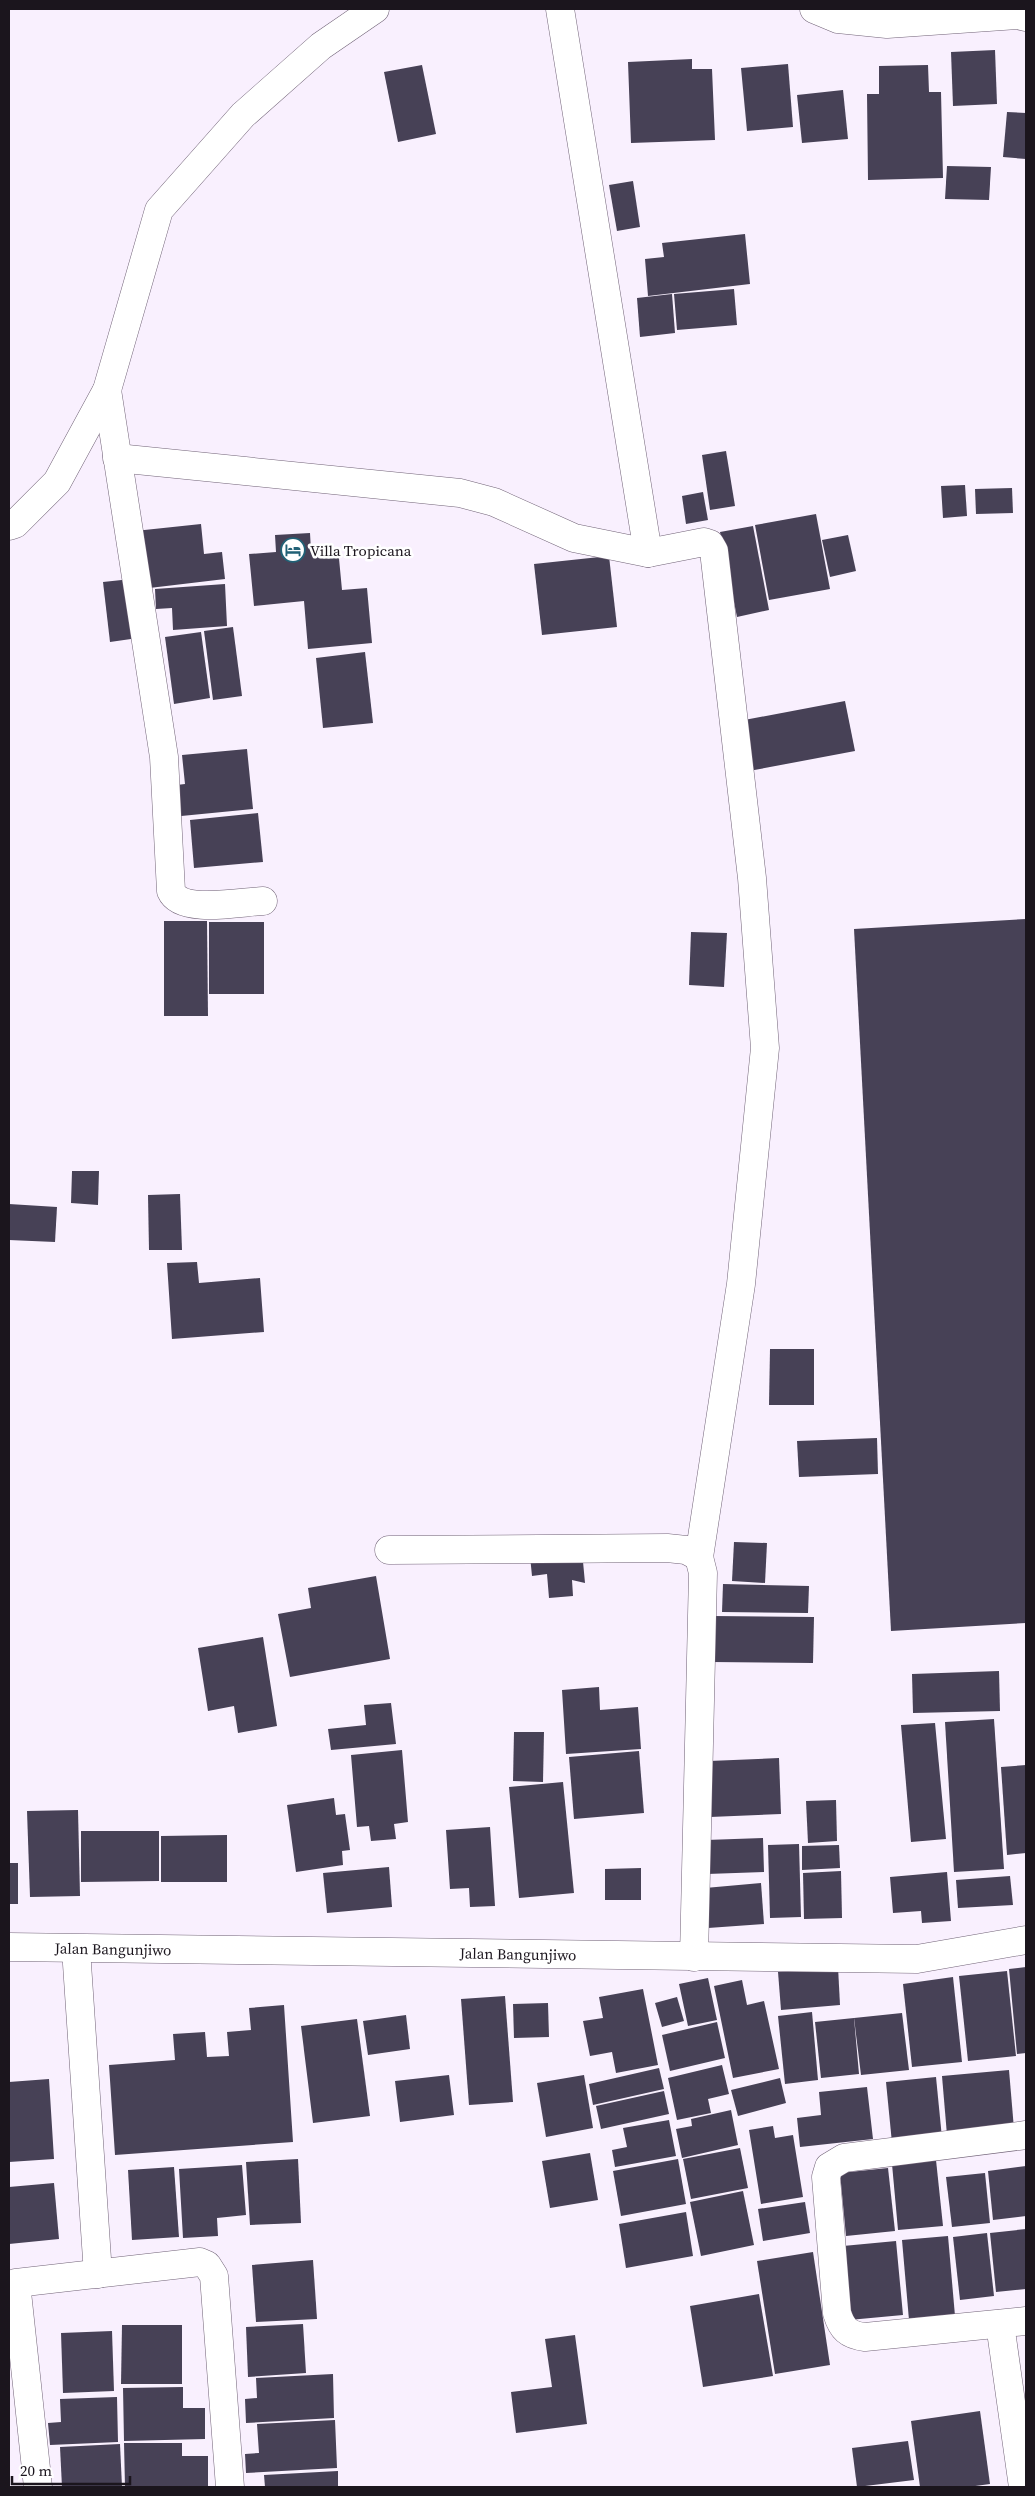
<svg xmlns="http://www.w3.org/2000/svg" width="1035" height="2496" viewBox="0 0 1035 2496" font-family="'Source Serif 4',serif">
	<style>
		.building { fill: #474156 }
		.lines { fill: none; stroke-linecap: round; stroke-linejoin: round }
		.minor-casing { stroke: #716377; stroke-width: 29 }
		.major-casing { stroke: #716377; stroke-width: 29 }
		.minor { stroke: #fff; stroke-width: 28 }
		.major { stroke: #fff; stroke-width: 28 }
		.labels { text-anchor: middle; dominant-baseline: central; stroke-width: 5; stroke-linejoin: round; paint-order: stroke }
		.poi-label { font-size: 15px; fill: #1b151d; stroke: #fff; text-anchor: start }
		.street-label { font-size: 15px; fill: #1b151d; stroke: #fff }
	</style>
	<rect width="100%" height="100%" fill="#f9f0fe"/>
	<g class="building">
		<path d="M995,50L997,104L953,106L951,52Z"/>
		<path d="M692,59V69H712L715,140L631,143L628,62Z"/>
		<path d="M788,64L793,127L747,131L741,68Z"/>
		<path d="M422,65L436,134L398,142L384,72Z"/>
		<path d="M928,65L929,92H941L943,178L868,180L867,94H879V66Z"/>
		<path d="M843,90L848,139L802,143L797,95Z"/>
		<path d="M1007,112L1026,113V159L1003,157Z"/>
		<path d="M947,166L991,167L989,200L945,199Z"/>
		<path d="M633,181L640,227L617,231L609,185Z"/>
		<path d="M745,234L750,284L648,296L645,259L664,257L662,243Z"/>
		<path d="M734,289L737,325L677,330L674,294Z"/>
		<path d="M672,294L675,333L640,337L637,298Z"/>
		<path d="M726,451L735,506L710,510L702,455Z"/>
		<path d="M965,485L967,516L943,518L941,486Z"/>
		<path d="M1012,488L1013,513L976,514L975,489Z"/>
		<path d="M703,492L708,520L686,524L682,496Z"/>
		<path d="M816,514L830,589L769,600L755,525Z"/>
		<path d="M201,524L204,554L222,552L225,579L141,589L135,531Z"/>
		<path d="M753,526L769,610L737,617L720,532Z"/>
		<path d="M310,533L311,551L338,548L342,590L367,588L372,643L308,649L304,601L254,606L249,554L276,552L275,535Z"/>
		<path d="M848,535L856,571L830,577L822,540Z"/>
		<path d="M609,556L617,627L542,635L534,564Z"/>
		<path d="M131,579L138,638L110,642L103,582Z"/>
		<path d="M225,584L227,626L173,630L172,608L156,609L155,589Z"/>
		<path d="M233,627L242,696L213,700L204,631Z"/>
		<path d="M201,632L210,698L174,704L165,637Z"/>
		<path d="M365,652L373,723L323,728L316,658Z"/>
		<path d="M845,701L855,751L749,771L739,721Z"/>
		<path d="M247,749L253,809L171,817L168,786L185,784L182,755Z"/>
		<path d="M258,813L263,862L194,868L190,820Z"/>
		<path d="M1026,919V1623L891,1631L854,929Z"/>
		<path d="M164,921H207L208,1016H164Z"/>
		<rect x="209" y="922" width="55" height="72"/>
		<path d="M691,932L727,933L724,987L689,985Z"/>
		<path d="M72,1171H99L98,1205L71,1203Z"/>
		<path d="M180,1194L182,1250H149L148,1195Z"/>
		<path d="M9,1204L57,1207L55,1242L9,1240Z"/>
		<path d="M197,1262L199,1283L260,1278L264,1332L172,1339L167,1263Z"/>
		<path d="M770,1349H814V1405H769Z"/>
		<path d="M877,1438L878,1474L799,1477L797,1441Z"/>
		<path d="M734,1542L767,1543L765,1583L732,1581Z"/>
		<path d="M582,1551L585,1583L572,1580L573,1596L549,1598L547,1574L532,1576L530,1556Z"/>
		<path d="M376,1576L390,1659L290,1677L278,1614L311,1608L308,1588Z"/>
		<path d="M723,1584L809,1586L808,1613L722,1612Z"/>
		<path d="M712,1616L814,1617L813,1663L712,1662Z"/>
		<path d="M263,1637L277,1726L238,1733L234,1706L208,1711L198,1648Z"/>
		<path d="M999,1671L1000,1711L913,1713L912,1674Z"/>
		<path d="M599,1687L600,1710L638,1707L641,1749L566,1754L562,1690Z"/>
		<path d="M391,1703L396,1744L331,1750L328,1729L366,1725L364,1705Z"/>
		<path d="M994,1719L1004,1869L954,1872L945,1722Z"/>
		<path d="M935,1723L946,1839L911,1842L901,1725Z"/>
		<path d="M514,1732H544L543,1782L513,1781Z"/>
		<path d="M402,1750L408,1822L394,1824L396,1839L371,1841L369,1826L357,1827L351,1755Z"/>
		<path d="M639,1751L644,1813L574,1819L569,1757Z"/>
		<path d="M779,1758L781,1814L710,1817L709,1761Z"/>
		<path d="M1026,1765V1853L1007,1855L1001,1767Z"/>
		<path d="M563,1782L574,1893L519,1898L509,1787Z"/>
		<path d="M334,1798L336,1815L345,1814L350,1850L342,1851L343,1865L296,1872L287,1805Z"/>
		<path d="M836,1800L837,1841L808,1843L806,1801Z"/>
		<path d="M78,1810L80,1896L30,1897L27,1811Z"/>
		<path d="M490,1827L495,1906L470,1907L469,1888L450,1889L446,1830Z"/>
		<path d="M81,1831H159V1881L81,1882Z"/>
		<path d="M227,1835V1882H161V1836Z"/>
		<path d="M763,1838L764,1872L707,1874L706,1840Z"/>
		<path d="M799,1844L801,1917L770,1918L768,1845Z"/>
		<path d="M839,1845L840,1868L802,1870V1846Z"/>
		<rect x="9" y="1863" width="9" height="41"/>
		<path d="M389,1867L392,1907L327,1913L323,1873Z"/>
		<path d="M641,1868V1900H605V1869Z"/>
		<path d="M841,1871L842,1918L804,1919L803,1873Z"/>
		<path d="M947,1872L951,1921L922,1923L921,1911L893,1913L890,1877Z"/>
		<path d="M1010,1876L1013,1905L958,1908L956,1880Z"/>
		<path d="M761,1883L764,1924L708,1928L705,1888Z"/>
		<path d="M838,1967L840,2005L781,2010L778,1972Z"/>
		<path d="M1026,1967V2053L1017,2054L1009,1969Z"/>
		<path d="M1007,1971L1016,2056L968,2061L959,1976Z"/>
		<path d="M953,1977L962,2062L912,2067L903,1984Z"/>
		<path d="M708,1978L717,2020L688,2026L679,1984Z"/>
		<path d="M742,1980L747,2005L764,2001L779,2069L733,2078L714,1986Z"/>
		<path d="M643,1989L658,2065L616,2073L612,2052L590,2056L583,2021L603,2018L599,1997Z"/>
		<path d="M505,1996L513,2102L469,2105L461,1999Z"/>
		<path d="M677,1997L684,2021L662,2027L655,2003Z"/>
		<path d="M548,2003L549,2037L514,2038L513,2004Z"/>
		<path d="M284,2005L293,2142L115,2155L109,2065L175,2060L173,2034L205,2032L207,2057L229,2056L227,2032L251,2030L249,2008Z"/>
		<path d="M812,2012L818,2080L785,2084L778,2016Z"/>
		<path d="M902,2013L909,2070L861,2075L854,2018Z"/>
		<path d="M406,2015L410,2049L368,2055L363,2021Z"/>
		<path d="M854,2018L859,2074L821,2078L815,2022Z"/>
		<path d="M357,2019L370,2116L313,2123L301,2026Z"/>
		<path d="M717,2022L725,2058L670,2071L662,2035Z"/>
		<path d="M722,2065L729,2094L708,2099L711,2113L677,2120L668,2078Z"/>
		<path d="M659,2068L664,2089L593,2105L589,2084Z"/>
		<path d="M1009,2070L1014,2129L947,2135L942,2076Z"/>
		<path d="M449,2075L454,2115L400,2122L395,2081Z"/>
		<path d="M584,2075L593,2128L546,2137L537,2083Z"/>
		<path d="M936,2077L942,2138L892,2143L886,2082Z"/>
		<path d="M780,2078L786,2103L738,2116L731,2090Z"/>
		<path d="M49,2079L54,2159L9,2162V2082Z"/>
		<path d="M867,2087L873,2139L800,2147L797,2118L821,2115L819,2092Z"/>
		<path d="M664,2091L669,2114L601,2129L596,2106Z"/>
		<path d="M731,2110L738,2145L682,2158L676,2129L692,2126L691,2119Z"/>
		<path d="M669,2120L676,2156L615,2167L612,2150L627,2147L623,2128Z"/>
		<path d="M773,2126L775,2138L793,2135L803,2197L761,2204L749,2130Z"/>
		<path d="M740,2148L748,2188L691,2199L683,2159Z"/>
		<path d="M590,2153L598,2200L550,2208L542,2161Z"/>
		<path d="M298,2159L301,2223L250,2225L246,2162Z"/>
		<path d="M678,2159L686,2204L621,2216L613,2171Z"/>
		<path d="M936,2160L943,2226L898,2230L892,2164Z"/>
		<path d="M242,2165L246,2215L217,2218L218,2236L183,2238L179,2169Z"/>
		<path d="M1026,2166V2216L993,2220L988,2171Z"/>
		<path d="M174,2167L179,2237L132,2240L128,2170Z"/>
		<path d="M888,2168L895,2231L846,2236L840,2173Z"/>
		<path d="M985,2173L990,2223L952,2227L946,2177Z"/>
		<path d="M54,2183L59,2239L9,2244V2187Z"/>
		<path d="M743,2191L754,2245L701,2256L690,2202Z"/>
		<path d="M805,2202L810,2233L763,2241L758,2209Z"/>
		<path d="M686,2212L693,2256L626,2268L619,2224Z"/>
		<path d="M1026,2229V2289L996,2292L990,2233Z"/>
		<path d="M987,2233L994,2296L960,2300L953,2237Z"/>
		<path d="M948,2236L955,2316L909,2320L902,2240Z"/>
		<path d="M896,2241L903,2315L849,2320L843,2246Z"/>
		<path d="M813,2252L830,2365L775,2374L757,2261Z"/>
		<path d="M313,2260L317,2319L256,2322L252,2265Z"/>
		<path d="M759,2294L773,2376L703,2387L690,2306Z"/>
		<path d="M303,2324L306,2373L248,2377L246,2327Z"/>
		<path d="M122,2325H182V2384H121Z"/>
		<path d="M112,2331L114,2391L63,2393L61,2333Z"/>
		<path d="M575,2335L587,2424L516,2433L511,2392L552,2387L545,2339Z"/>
		<path d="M333,2374L334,2418L246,2423L245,2399L257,2398L256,2378Z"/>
		<path d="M183,2387V2408H205V2439L124,2441L123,2388Z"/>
		<path d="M117,2397L118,2442L50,2445L48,2423L61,2422L60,2399Z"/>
		<path d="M980,2411L990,2484L968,2487H920L911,2421Z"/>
		<path d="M335,2420L337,2468L246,2473L245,2454L259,2453L257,2424Z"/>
		<path d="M908,2441L914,2480L857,2487L852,2448Z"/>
		<path d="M124,2443H182V2456H208V2487H125Z"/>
		<path d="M120,2444L122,2487H62L60,2447Z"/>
		<path d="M338,2471V2487H265L264,2475Z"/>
	</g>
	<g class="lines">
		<g class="minor-casing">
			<g id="minor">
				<path d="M560,9L648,553"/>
				<path d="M814,9L838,19L887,24L1017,15L1026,17"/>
				<path d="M107,390L164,757L171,891C181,914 240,902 263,901"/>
				<path d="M117,458L460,493L494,502L574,538L648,553L704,542L710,544L714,551L752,878L765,1048L741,1284L699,1557"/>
				<path d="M9,526L15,524L57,482L107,390L159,210L243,115L321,46L375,9"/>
				<path d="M389,1550L667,1548L686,1550L699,1557L703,1573L694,1957"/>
				<path d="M76,1949L98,2274"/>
				<path d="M1026,2135L844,2158L829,2167L826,2177L837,2313C842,2329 848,2335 865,2337L1026,2321"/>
				<path d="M1000,2324L1023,2487"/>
				<path d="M38,2487L16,2283L200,2262L207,2265L214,2276L230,2487"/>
			</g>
		</g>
		<g class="major-casing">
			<path id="major" d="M9,1947L917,1959L1026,1940"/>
		</g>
		<use href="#minor" class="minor"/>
		<use href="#major" class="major"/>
	</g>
	<defs>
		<g id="hotel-ring" transform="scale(1.25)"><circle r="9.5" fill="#fff" stroke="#216176" stroke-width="1.5"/><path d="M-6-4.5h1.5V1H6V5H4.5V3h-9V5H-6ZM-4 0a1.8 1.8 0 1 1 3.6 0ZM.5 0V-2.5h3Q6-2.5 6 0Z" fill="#216176"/></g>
	</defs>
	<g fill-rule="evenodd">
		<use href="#hotel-ring" x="293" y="550"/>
	</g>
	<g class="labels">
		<g class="poi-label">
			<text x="310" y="550">Villa Tropicana</text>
		</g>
		<g class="street-label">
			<text transform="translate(113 1949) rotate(1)">Jalan Bangunjiwo</text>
			<text transform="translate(518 1954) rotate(1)">Jalan Bangunjiwo</text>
		</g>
	</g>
	<rect width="1035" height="2496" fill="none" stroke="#1b151d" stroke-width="20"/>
	<path d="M12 2476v8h118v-8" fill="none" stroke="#1b151d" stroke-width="2.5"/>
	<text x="20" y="2476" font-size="15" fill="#1b151d" stroke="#ffffff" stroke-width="4" paint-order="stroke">20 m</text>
</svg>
